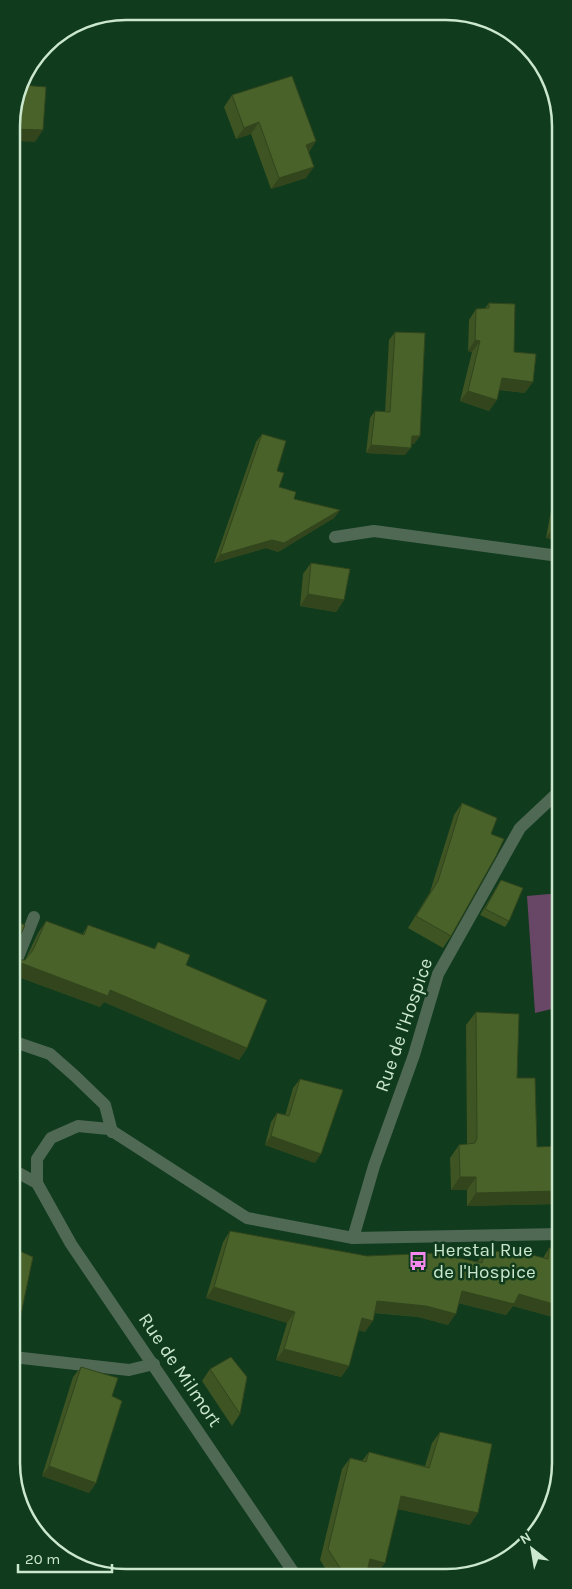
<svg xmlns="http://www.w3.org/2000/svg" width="572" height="1589" viewBox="0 0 572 1589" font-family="Karla,sans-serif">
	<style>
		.green { fill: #684665 }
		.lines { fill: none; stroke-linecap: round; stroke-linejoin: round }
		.minor { stroke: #506955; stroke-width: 12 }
		.wall { fill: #3e5423 }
		.shaded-wall { fill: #32451d }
		.building { fill: #486229; stroke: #32451d }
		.labels { text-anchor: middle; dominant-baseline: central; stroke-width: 5; stroke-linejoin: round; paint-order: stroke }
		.street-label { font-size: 19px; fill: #cbe8cf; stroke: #103b1d }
		.poi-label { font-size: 19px; fill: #cbe8cf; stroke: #103b1d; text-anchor: start }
		.rim { fill: none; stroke: #cbe8cf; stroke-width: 2.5 }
	</style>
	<rect width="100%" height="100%" fill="#103b1d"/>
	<path class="green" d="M560,893V1007L535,1013L527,896Z"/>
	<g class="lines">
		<g class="minor">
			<path d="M335,537L374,531L559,556"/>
			<path d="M13,964L18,957L34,917"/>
			<path d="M13,1043L15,1042L50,1054L75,1076L105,1105L112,1132"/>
			<path d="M13,1170L37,1183L71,1244L296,1576"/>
			<path d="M37,1183V1159L51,1138L78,1126L109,1129L247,1218L353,1238L560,1234"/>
			<path d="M353,1238L374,1166L414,1055L438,974L520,828L554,796L560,795"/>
			<path d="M13,1357L129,1370L154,1364"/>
		</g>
	</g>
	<g class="wall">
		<path d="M232,95L316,141L309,152L306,178L271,189L251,134L236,139L224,107Z"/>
		<path d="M489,303L514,352L525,393L499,390L489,411L460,401L472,352L468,351L469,320L476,309L485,308Z"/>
		<path d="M395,332L420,436L414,444H411L405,455L366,453L370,418L375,411L385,412L389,340Z"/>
		<path d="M262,434L277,471L279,487L294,499L340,510L334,518L278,552L266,548L214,563L256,442Z"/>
		<path d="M559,478V540L546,538L556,483Z"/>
		<path d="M311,563L344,600L336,612L300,606L303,574Z"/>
		<path d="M462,803L491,834L451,936L443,948L408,928L430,892L454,815Z"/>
		<path d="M501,880L509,921L505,927L480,915Z"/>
		<path d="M46,921L82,935L88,925L154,949L158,942L186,965L247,1048L239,1060L104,1002L100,1007L13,975V951L14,956L20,960H25L38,933Z"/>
		<path d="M476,1012L517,1078L537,1147L560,1146V1204L467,1206V1190H451L450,1158L459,1145L467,1144L466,1025Z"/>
		<path d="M300,1079L315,1163L265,1145L271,1122L277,1113L285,1116L293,1088Z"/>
		<path d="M230,1231L367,1256L477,1262L485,1251L543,1258L549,1248L560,1249V1319L513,1306L506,1315L458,1303L448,1325L418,1317L374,1313L365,1332L358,1330L349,1366L341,1377L276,1360L287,1323L206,1298L223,1242Z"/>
		<path d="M81,1367L96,1483L89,1493L42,1476L73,1377Z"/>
		<path d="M210,1369L240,1414L232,1426L202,1381Z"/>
		<path d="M440,1432L470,1525L398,1509L377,1574L367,1571L366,1576H330L320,1560L342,1469L350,1458L362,1461L369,1452L425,1466L432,1443Z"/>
	</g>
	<g class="shaded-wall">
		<path d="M259,122L251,134L236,139L244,128Z"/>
		<path d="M12,129L43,130L35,142L12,141Z"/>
		<path d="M316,141L308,153L306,145Z"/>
		<path d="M314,167L306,178L271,189L279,178Z"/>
		<path d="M475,340L480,341L472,352L468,351Z"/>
		<path d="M502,378L533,382L525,393L494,389Z"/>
		<path d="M468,391L497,400L489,411L460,401Z"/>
		<path d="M412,436H420L414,444L407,443Z"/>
		<path d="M371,445L411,448L405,455L366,453Z"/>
		<path d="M340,510L334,518L278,552L266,548L214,563L220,555Z"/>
		<path d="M554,527L559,528V540L546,538Z"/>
		<path d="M308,594L344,600L336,612L300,606Z"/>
		<path d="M13,960L110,990L247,1048L239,1060L104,1002L100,1007L13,975Z"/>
		<path d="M271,1136L321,1154L315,1163L265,1145Z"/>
		<path d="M460,1177H476L467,1190H451Z"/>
		<path d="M560,1191V1204L467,1206L476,1193Z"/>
		<path d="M214,1287L295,1312L287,1323L206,1298Z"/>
		<path d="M462,1291L519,1294L560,1306V1319L513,1306L506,1315L454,1302Z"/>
		<path d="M377,1301L426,1306L456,1314L448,1325L418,1317L369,1312Z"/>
		<path d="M362,1318L373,1321L365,1332L354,1329Z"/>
		<path d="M284,1349L349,1366L341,1377L276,1360Z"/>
		<path d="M49,1466L96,1483L89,1493L42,1476Z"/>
		<path d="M401,1496L478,1513L470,1525L393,1508Z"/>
		<path d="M370,1559L385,1563L377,1574L362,1570Z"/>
	</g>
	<g class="building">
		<path d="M292,76L316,141L306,145L314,167L279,178L259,122L244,128L232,95Z"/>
		<path d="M21,85L46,87L43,130L12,129L13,113Z"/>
		<path d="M489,303L515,304L514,352L536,354L533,382L502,378L497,400L468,391L480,341L475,340L476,309L489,308Z"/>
		<path d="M395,332L425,333L420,436H412L411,448L371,445L375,411L390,412Z"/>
		<path d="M262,434L286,441L277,471L284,473L279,487L296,492L294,499L340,510L284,543L272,540L220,555Z"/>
		<path d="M559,498V528L554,527Z"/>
		<path d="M311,563L350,569L344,600L308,594Z"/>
		<path d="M462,803L497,818L491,834L504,839L496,856L451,936L416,916L438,881Z"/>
		<path d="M501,880L523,888L509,921L485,909Z"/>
		<path d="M13,920L25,925L13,951L14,956L20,960H25L33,950L46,921L84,935L88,925L155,949L158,942L190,955L186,965L267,1000L247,1048L110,990L108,996L13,960Z"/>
		<path d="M476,1012L519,1014L517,1078H535L537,1147L560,1146V1191L476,1193V1177H460L459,1145L475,1143L477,1138Z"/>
		<path d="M300,1079L343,1090L321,1154L271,1136L277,1113L289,1116Z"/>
		<path d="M230,1231L367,1256L437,1253L482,1263L485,1251L521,1252L548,1259L549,1248L560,1249V1306L519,1294L514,1304L462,1291L456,1314L426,1306L377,1301L373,1321L362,1318L349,1366L284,1349L295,1312L214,1287Z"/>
		<path d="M13,1248L33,1257L17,1333L13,1332Z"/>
		<path d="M231,1357L247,1377L240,1414L210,1369Z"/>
		<path d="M81,1367L118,1378L112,1396L122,1401L96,1483L49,1466Z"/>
		<path d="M440,1432L492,1444L478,1513L401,1496L385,1563L370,1559L366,1576H350L344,1574L328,1549L350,1458L366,1462L369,1452L429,1468Z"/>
	</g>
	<defs>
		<g id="bus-bare" transform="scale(1.5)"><path d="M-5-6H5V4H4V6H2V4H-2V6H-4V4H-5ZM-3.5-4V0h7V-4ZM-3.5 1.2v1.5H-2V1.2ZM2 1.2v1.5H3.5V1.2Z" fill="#f689ee" stroke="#103b1d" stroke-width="2.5" paint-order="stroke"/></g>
	</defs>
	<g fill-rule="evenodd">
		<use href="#bus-bare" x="418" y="1261"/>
	</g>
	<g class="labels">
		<g class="street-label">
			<text transform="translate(404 1025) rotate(-71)">Rue de l'Hospice</text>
			<text transform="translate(180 1370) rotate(56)">Rue de Milmort</text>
		</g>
		<g class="poi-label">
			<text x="433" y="1250">Herstal Rue<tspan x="433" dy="22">de l'Hospice</tspan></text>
		</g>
	</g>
	<path d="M0 0H572V1589H0ZM126 20H446A106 106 0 0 1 552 126V1463A106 106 0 0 1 446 1569H126A106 106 0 0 1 20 1463V126A106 106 0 0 1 126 20Z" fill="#103b1d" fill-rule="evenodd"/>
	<path class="rim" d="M126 20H446A106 106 0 0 1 552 126V1463A106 106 0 0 1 446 1569H126A106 106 0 0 1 20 1463V126A106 106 0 0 1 126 20Z"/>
	<g transform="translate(532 1549) rotate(329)" stroke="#103b1d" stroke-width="4" paint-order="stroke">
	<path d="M0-4L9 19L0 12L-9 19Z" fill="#cbe8cf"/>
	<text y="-8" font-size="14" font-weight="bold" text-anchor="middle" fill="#cbe8cf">N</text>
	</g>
	<path d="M18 1564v8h94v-8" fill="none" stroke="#cbe8cf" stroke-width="2.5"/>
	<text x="25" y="1564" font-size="15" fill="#cbe8cf" stroke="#103b1d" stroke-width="4" paint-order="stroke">20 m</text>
</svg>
